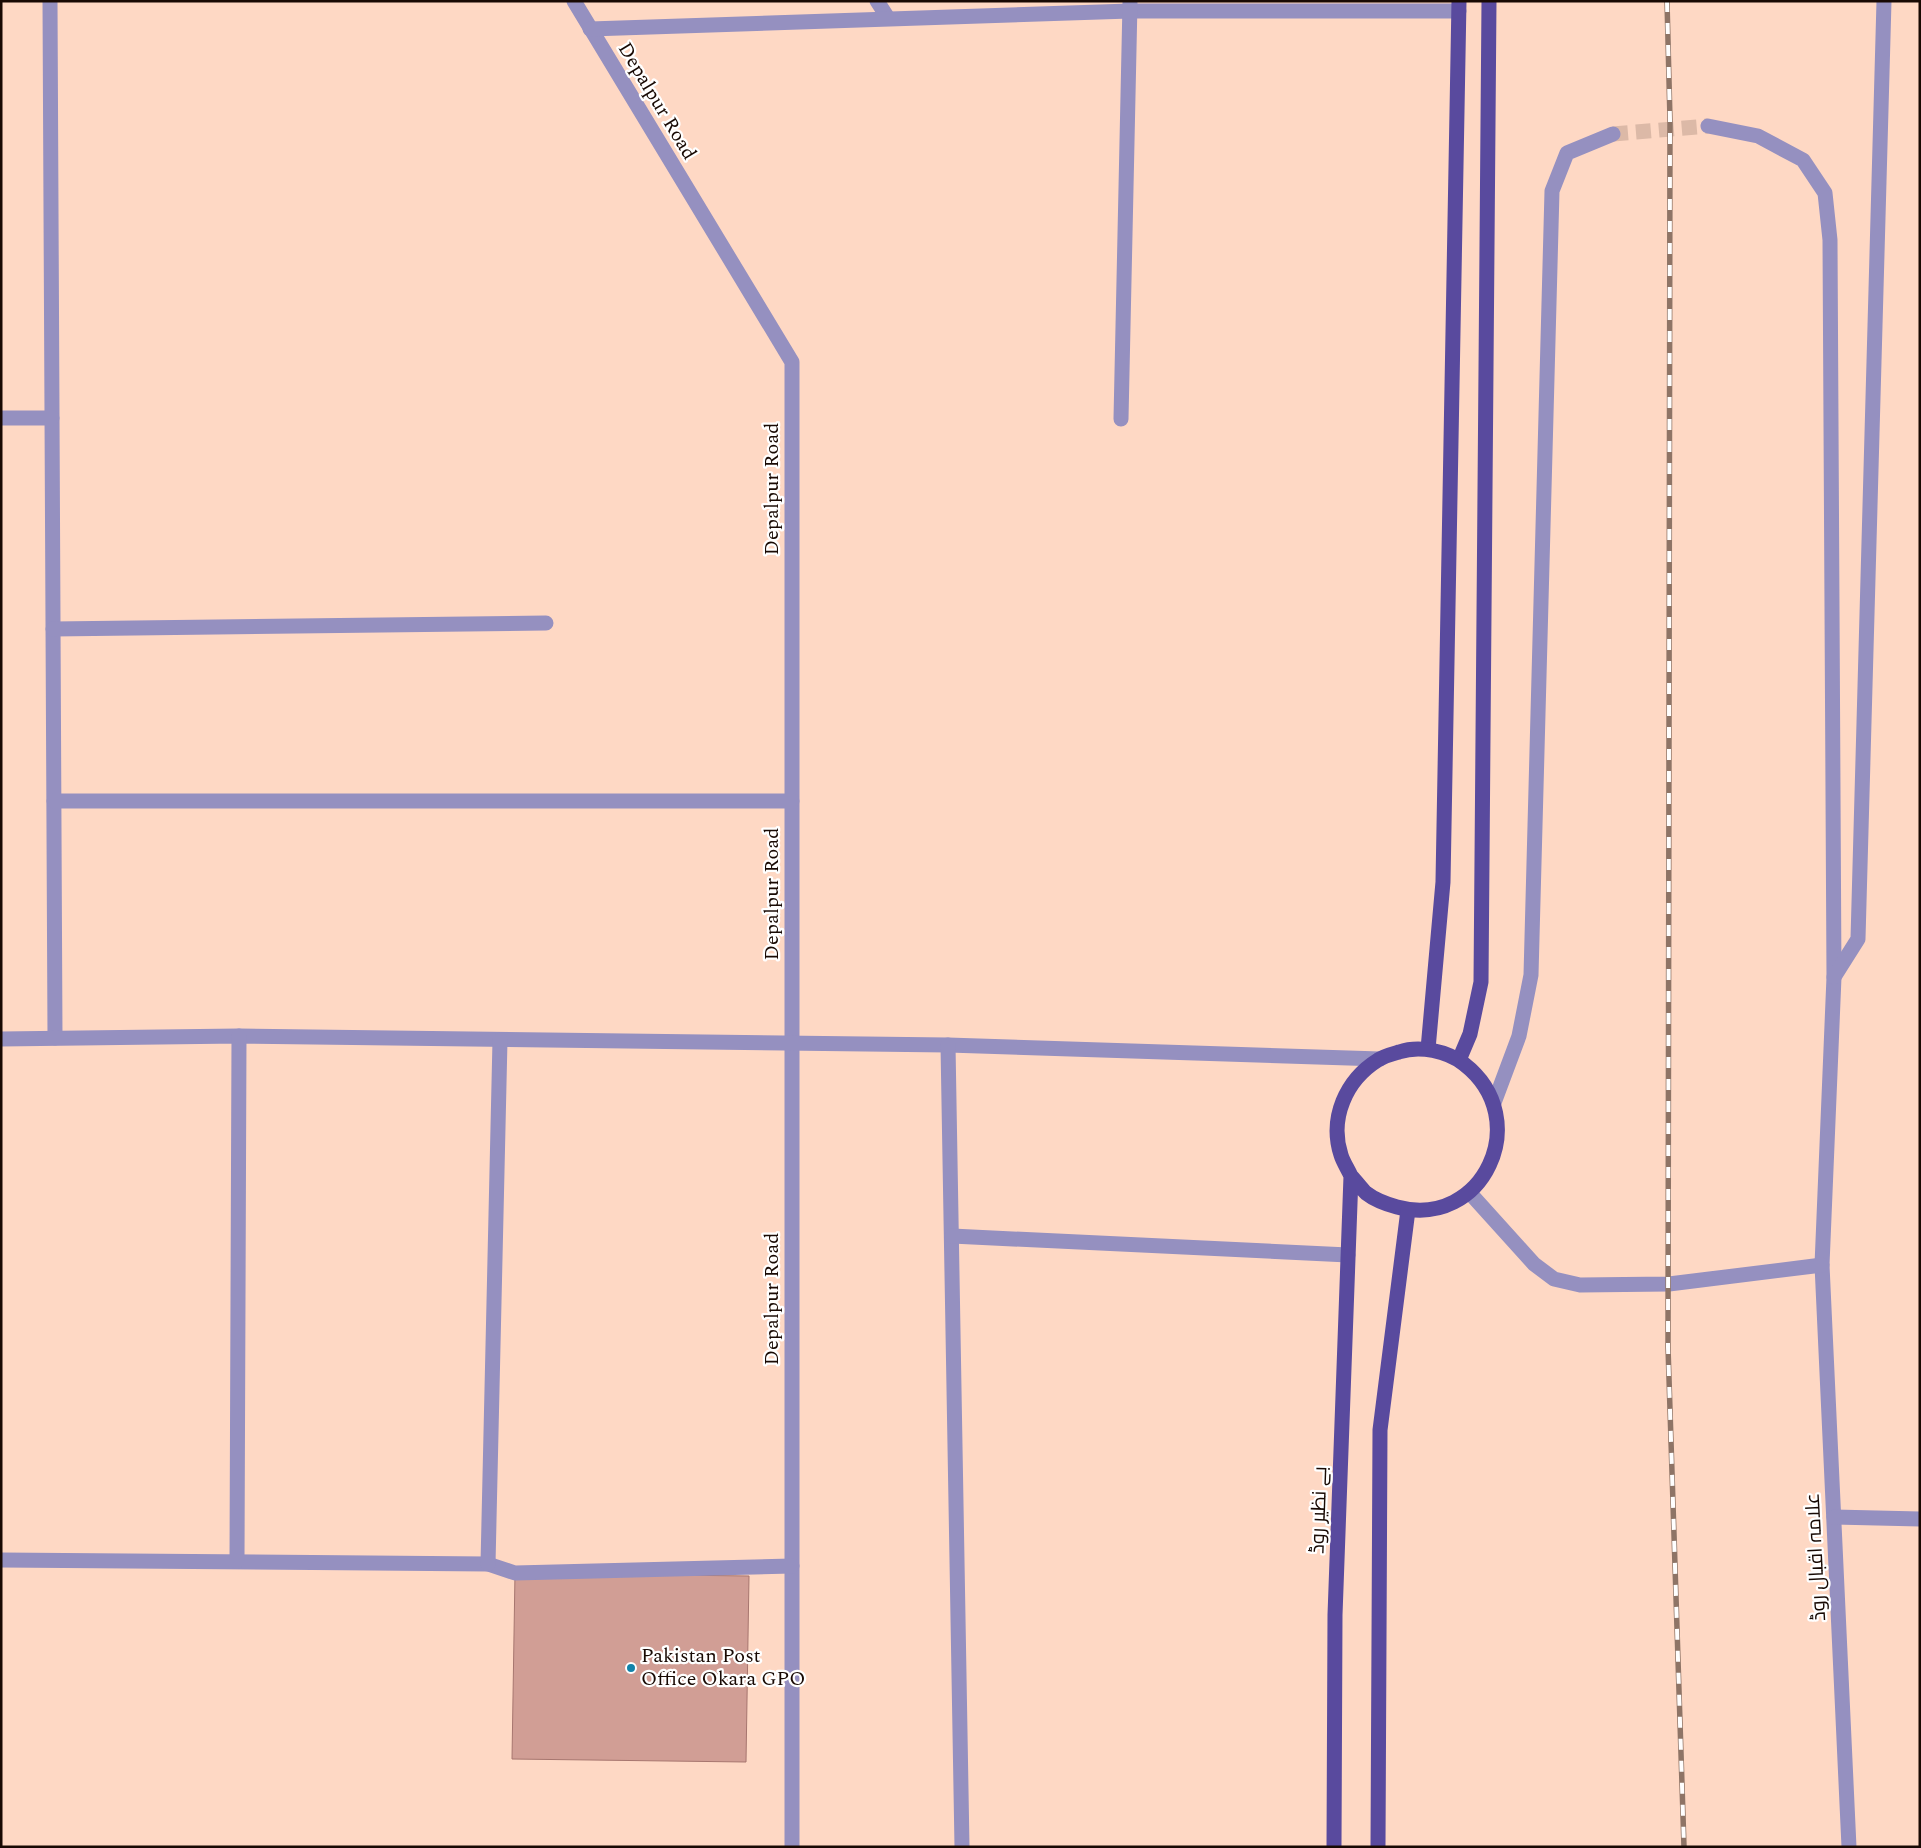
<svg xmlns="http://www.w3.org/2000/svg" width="1921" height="1848" viewBox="0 0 1921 1848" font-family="Spectral,Cairo,serif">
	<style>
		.building { fill: #d19e95; stroke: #a7766f }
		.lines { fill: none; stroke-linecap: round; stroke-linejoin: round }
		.minor-tunnel { stroke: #dcb9a7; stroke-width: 15; stroke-dasharray: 15 8; stroke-linecap: butt }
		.minor { stroke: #9590c0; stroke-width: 15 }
		.major { stroke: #594a9e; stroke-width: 15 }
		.rail-casing { stroke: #8e7466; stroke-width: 5.5 }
		.rail { stroke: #fff; stroke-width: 4; stroke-dasharray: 11; stroke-linecap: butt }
		.poi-dot { fill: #1283aa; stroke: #fff; stroke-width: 2 }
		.labels { text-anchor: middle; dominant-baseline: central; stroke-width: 4.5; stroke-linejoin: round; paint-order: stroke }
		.street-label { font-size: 20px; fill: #180903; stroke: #fff }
		.poi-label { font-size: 20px; fill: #180903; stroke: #fff; text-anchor: start }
	</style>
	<rect width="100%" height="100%" fill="#fed8c4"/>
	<path class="building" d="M515,1573L749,1576L746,1762L512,1759Z"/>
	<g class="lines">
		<path class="minor-tunnel" d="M1613,134L1708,126"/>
		<g class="minor">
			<path d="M50,1L55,1038"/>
			<path d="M574,1L792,362V1847"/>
			<path d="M877,1L888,18"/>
			<path d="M590,29L1130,11H1459"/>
			<path d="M1708,126L1758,136L1803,160L1825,193L1830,240L1834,977L1822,1265L1849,1847"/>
			<path d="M1,418H52"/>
			<path d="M1121,419L1130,3"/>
			<path d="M53,629L546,623"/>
			<path d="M54,801H792"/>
			<path d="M1834,977L1858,939L1884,1"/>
			<path d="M1,1039L239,1036L948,1045L1380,1059"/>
			<path d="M948,1045L962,1847"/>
			<path d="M1494,1103L1519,1036L1531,975L1552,191L1567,153L1613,134"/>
			<path d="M1469,1192L1534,1264L1554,1279L1580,1285L1669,1284L1822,1265"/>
			<path d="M952,1236L1348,1255"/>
			<path d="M1834,1517L1920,1519"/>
			<path d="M1,1560L488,1564L515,1573L792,1566"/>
			<path d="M237,1561L239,1036"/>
			<path d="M488,1564L500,1040"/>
		</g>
		<g class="major">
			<path d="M1428,1049L1443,882L1459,1"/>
			<path d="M1459,1060L1470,1034L1481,982L1489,1"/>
			<path d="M1334,1847L1335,1615L1351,1176C1348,1169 1343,1162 1341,1155C1329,1118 1346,1080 1378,1060C1384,1056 1392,1054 1399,1052C1420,1045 1447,1051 1464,1064C1535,1119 1483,1230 1397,1207C1386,1204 1375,1200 1366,1193C1361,1188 1356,1181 1351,1176"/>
			<path d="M1378,1847L1380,1430L1408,1210"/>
		</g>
		<g class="rail-casing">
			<path id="rail" d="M1667,1L1670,120L1668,1347L1684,1847"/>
		</g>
		<use href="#rail" class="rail"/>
	</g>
	<circle class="poi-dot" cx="631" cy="1668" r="5"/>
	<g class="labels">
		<g class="street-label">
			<text transform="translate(657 101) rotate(59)">Depalpur Road</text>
			<text transform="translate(772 489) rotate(-90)">Depalpur Road</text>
			<text transform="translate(772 894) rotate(-90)">Depalpur Road</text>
			<text transform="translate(772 1299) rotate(-90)">Depalpur Road</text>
			<text transform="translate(1319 1510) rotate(-88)">بے نظیر روڈ</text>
			<text transform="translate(1816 1557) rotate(-93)">علامہ اقبال روڈ</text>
		</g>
		<g class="poi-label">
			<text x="641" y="1656">Pakistan Post<tspan x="641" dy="23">Office Okara GPO</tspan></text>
		</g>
	</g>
	<rect width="1921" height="1848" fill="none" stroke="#180903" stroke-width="5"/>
</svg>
